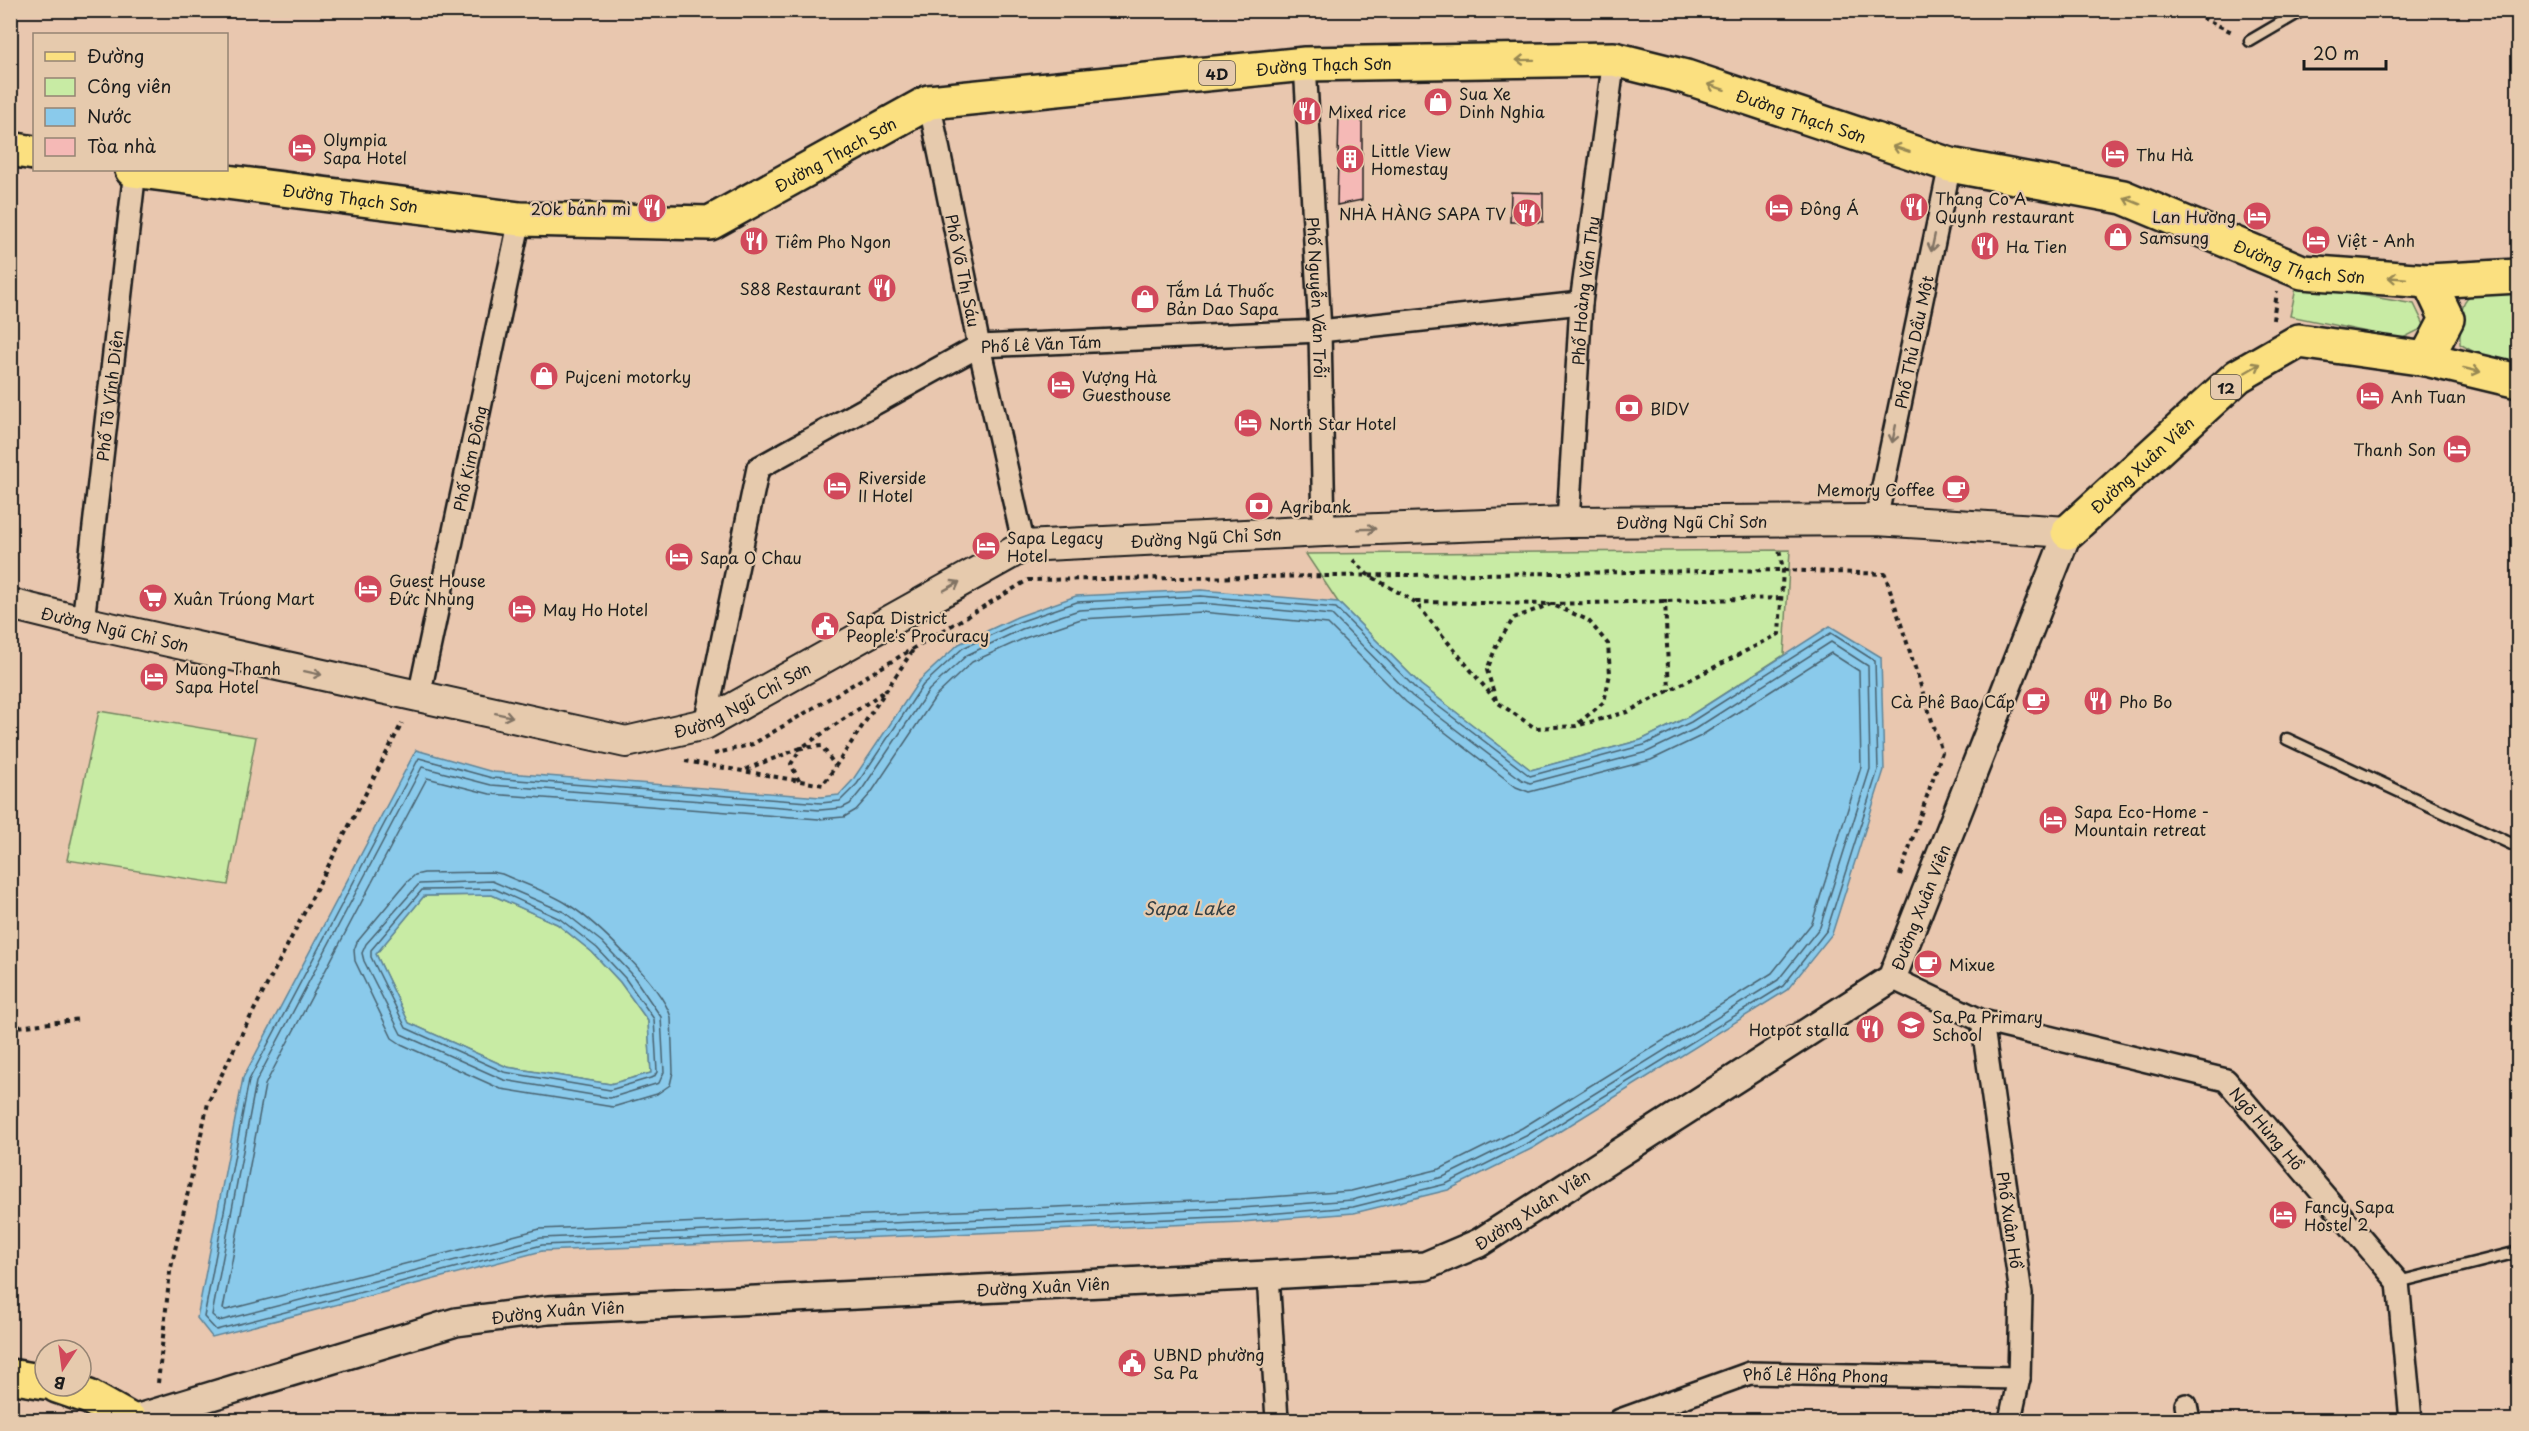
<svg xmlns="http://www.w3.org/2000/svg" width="2529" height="1431" viewBox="0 0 2529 1431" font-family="'Playpen Sans',sans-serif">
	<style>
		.green { fill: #c8eba4; stroke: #728460; stroke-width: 1.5 }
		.water { fill: #8acaeb; stroke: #5e8498; stroke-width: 1.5; fill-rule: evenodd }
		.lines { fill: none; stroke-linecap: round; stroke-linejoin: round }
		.shore { stroke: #48626f; stroke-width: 1.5 }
		.building { fill: #f5b9b6; stroke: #1c1c1c; stroke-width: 1.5 }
		.service-casing { stroke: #1c1c1c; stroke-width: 15 }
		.minor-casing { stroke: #1c1c1c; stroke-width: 26 }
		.tertiary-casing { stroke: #1c1c1c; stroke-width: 32 }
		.secondary-casing { stroke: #1c1c1c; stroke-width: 34 }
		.primary-casing { stroke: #1c1c1c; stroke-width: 38 }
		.path { stroke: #1c1c1c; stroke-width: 4; stroke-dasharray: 4.5 4.5; stroke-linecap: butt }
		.service { stroke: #e6caad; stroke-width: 10 }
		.minor { stroke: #e6caad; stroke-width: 21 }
		.tertiary { stroke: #e6caad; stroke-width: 27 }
		.secondary { stroke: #e6caad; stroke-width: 30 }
		.primary { stroke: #fbe080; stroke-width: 33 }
		.oneway { stroke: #978853 }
		.oneway2 { stroke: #817364 }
		.labels { text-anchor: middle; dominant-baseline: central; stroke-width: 4.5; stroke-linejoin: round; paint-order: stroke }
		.shield { fill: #e6caad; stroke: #595048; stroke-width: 1.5 }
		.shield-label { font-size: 15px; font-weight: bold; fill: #1c1c1c }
		.street-label { font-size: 16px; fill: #1c1c1c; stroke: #e6caad }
		.poi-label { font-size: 16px; fill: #1c1c1c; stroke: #e6caad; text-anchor: start }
		.water-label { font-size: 18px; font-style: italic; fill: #323f45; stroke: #e6caad }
	</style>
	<rect width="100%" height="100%" fill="#e9c7af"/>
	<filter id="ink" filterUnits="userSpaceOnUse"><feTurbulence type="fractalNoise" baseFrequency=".0167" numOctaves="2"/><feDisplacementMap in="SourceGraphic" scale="12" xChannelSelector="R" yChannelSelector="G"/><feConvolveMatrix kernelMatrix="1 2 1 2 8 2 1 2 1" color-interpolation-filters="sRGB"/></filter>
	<g filter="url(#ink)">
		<g class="green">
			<path d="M2297,284L2414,304L2425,327L2401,339L2290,316Z"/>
			<path d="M2518,289V366L2481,356L2460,344C2459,286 2467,293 2518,289Z"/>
			<path d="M1790,550L1784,655L1688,717L1641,740L1531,770L1421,685L1338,602L1306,554Z"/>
			<path d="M99,711L256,737L228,885L67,860Z"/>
			<path d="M492,895L557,924L592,952L620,982L648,1021L651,1073L610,1084L507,1067L409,1023L376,954L424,896Z"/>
		</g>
		<path class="water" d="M1201,590L1338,602L1421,685L1531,770L1641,740L1688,717L1830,626L1881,657L1884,770L1832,934L1787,990L1533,1148L1448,1190L1354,1213L1242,1222L542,1251L212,1337L197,1318L243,1078L416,750L493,772L821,797L839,795L852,781L919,681L959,644L1017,617L1076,596ZM492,895L557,924L592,952L620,982L648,1021L651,1073L610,1084L507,1067L409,1023L376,954L424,896Z"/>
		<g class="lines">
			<g class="shore">
				<path d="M1201,596L1336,608L1417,690L1530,776L1644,745L1691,722L1831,633L1875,661L1878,770L1827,930L1783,986L1530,1142L1446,1184L1353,1207L1242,1216L542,1245L216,1330L204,1317L249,1080L419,758L492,778L821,803L840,801L857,784L923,685L963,648L1019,622L1077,602Z"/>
				<path d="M1201,603L1332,615L1412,696L1522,780L1530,783L1647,752L1695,729L1831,642L1868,666L1870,769L1820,927L1778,980L1526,1136L1443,1177L1352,1200L1241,1208L541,1238L219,1321L212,1315L256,1082L422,767L491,785L820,810L842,808L850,804L863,788L929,690L967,655L1022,629L1079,610Z"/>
				<path d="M1201,612L1328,624L1406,702L1516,787L1529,792L1651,760L1699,737L1831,653L1859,671L1861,767L1812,923L1772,973L1522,1128L1440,1169L1351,1191L1241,1199L540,1229L226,1310L223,1309L265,1085L427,778L490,794L819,819L844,817L856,810L871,793L936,696L972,662L1025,638L1081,619Z"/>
				<path d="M492,872L502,874C524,884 549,892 569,905C597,923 661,985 671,1017L673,1072L670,1085L657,1094L613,1107L501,1089L401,1044L392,1038L355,961L354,950L357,942L407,882L415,875L424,873Z"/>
				<path d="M492,881L564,912L602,942L631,973L661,1017L664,1072L659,1083L610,1098L504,1080L401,1034L364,961L362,953L366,944L419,884Z"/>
				<path d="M495,889L560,919L597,948L625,978L654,1019L657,1072L654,1077L610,1090L504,1072L406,1028L371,957V950L422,890Z"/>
			</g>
		</g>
		<g class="building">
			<path d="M1339,113L1362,118V200L1337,205Z"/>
			<path d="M1511,192L1543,193V222H1510Z"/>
		</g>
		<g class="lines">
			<g class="service-casing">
				<g id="service">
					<path d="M2250,41L2303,10"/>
					<path d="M2287,739L2518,847"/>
					<path d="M2398,1282L2518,1252"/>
				</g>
			</g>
			<g class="minor-casing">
				<g id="minor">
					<path id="s1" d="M1305,64L1320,331L1324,531"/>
					<path id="s2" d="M929,102L979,346L1024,546"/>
					<path id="s3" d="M1876,520L1950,165"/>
					<path id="s4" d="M1568,522L1581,303L1614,59"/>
					<path id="s5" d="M83,622L135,170"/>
					<path id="s6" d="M419,696L520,219"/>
					<path id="s7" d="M705,724L758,468L979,346L1320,331L1581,303"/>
					<path id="s8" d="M1892,978L1982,1021L2226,1080L2398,1282L2411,1420"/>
					<path id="s9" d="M1982,1021L2021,1294L2019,1378L2010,1420"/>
					<path d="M1268,1275L1277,1420"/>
					<path d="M2186,1405L2189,1420"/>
					<path id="s10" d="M1620,1420L1750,1373L2019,1378"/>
				</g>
			</g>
			<g class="tertiary-casing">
				<g id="tertiary">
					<path id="s11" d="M132,1420L456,1322L548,1310L1268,1275L1425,1266L1479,1243L1892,978L2068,532"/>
				</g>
			</g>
			<g class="secondary-casing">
				<g id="secondary">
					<path id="s12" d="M10,604L83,622L626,742L705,724L1024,546L1324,531L1568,522L1876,520L2068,532"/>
				</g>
			</g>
			<g class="primary-casing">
				<g id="primary">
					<path d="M10,149L34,153"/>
					<path id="s13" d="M132,170L520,219L710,223L929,102L1305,64L1614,59L1686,77L1950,165L2123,197L2302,272L2429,281L2518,276"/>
					<path d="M2426,359L2447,319L2429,281"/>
					<path id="s14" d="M2068,532L2238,376L2299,341L2426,359L2518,381"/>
					<path d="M10,1376L45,1382"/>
					<path d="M57,1386L89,1397L130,1420"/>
				</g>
			</g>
			<g class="path">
				<path d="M2186,10L2234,33"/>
				<path d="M2273,320L2277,292"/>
				<path d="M1353,560L1367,574L1415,602L1497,702L1535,728L1576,726L1627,712L1779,634L1783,570L1779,549"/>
				<path d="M1665,599L1669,691"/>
				<path d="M1416,602L1551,604L1782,598"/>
				<path d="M1496,700L1487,670L1497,644L1514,618L1551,604L1588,620L1608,644L1610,674L1604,702L1576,725"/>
				<path d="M714,754L753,744L1028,580L1783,570L1885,574L1942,752L1900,875"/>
				<path d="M685,761L823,785L913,650"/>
				<path d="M746,769L801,748L885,691"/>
				<path d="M799,781L791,764L801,748L822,746L835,766"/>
				<path d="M10,1028L81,1019"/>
				<path d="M158,1383L170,1272L208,1103L235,1047L402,723"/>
			</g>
			<use href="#service" class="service"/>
			<use href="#minor" class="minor"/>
			<use href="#tertiary" class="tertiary"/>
			<use href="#secondary" class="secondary"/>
			<use href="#primary" class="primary"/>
		</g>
		<defs><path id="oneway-shaft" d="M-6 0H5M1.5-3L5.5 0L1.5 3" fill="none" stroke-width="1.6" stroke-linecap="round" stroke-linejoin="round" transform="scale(1.5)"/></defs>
		<g class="oneway">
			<use href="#oneway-shaft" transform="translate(1525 60) rotate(179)"/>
			<use href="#oneway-shaft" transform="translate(1716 87) rotate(-162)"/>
			<use href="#oneway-shaft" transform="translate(1901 149) rotate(-162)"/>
			<use href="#oneway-shaft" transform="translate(2132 201) rotate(-158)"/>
			<use href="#oneway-shaft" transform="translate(2397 278) rotate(-176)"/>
			<use href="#oneway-shaft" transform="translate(2253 368) rotate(-30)"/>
			<use href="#oneway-shaft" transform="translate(2472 370) rotate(13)"/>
		</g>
		<g class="oneway2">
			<use href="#oneway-shaft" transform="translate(1933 243) rotate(102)"/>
			<use href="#oneway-shaft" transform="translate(1894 434) rotate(102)"/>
			<use href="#oneway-shaft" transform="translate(1367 529) rotate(-2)"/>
			<use href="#oneway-shaft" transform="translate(952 586) rotate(-29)"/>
			<use href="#oneway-shaft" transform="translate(313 673) rotate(12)"/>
			<use href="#oneway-shaft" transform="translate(504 715) rotate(12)"/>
		</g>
	</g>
	<defs>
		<g id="shop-disc" transform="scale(1.5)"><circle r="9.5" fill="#d1495b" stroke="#e6caad"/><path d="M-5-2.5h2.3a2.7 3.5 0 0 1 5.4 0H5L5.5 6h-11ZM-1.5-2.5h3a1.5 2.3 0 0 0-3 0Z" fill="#fff"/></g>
		<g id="restaurant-disc" transform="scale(1.5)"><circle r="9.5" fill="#d1495b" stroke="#e6caad"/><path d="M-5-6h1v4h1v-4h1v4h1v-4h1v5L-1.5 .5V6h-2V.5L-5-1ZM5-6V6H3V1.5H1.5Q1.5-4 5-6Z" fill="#fff"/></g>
		<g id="hotel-disc" transform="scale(1.5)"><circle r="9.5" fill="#d1495b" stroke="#e6caad"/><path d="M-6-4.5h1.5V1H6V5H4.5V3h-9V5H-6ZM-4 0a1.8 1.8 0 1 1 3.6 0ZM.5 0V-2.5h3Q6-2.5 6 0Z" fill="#fff"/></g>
		<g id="building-disc" transform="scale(1.5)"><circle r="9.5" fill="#d1495b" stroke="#e6caad"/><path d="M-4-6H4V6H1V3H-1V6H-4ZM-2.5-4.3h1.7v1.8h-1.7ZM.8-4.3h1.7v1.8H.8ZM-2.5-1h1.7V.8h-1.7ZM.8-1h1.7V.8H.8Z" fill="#fff"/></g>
		<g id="bank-disc" transform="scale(1.5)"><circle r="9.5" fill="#d1495b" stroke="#e6caad"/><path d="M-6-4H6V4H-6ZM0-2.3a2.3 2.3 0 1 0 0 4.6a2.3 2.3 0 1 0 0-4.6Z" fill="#fff"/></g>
		<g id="cafe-disc" transform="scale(1.5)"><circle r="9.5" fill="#d1495b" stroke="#e6caad"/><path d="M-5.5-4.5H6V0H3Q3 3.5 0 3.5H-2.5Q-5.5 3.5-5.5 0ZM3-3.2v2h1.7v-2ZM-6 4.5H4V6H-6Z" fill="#fff"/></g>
		<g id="supermarket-disc" transform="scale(1.5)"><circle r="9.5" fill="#d1495b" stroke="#e6caad"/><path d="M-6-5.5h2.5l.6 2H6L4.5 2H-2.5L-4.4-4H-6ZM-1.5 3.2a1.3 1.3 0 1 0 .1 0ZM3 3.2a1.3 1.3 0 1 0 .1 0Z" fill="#fff"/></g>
		<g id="civic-disc" transform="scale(1.5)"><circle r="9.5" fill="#d1495b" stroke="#e6caad"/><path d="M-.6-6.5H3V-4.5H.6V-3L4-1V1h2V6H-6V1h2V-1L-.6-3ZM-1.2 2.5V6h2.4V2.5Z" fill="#fff"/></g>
		<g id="school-disc" transform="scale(1.5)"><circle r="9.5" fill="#d1495b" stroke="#e6caad"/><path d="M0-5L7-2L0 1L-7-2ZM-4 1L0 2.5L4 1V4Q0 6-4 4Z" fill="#fff"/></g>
	</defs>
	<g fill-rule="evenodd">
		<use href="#shop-disc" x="1438" y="102"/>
		<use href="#restaurant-disc" x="1307" y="111"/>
		<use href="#hotel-disc" x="302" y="148"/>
		<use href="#hotel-disc" x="2115" y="154"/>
		<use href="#building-disc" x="1350" y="159"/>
		<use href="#restaurant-disc" x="1914" y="207"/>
		<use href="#restaurant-disc" x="652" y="208"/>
		<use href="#hotel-disc" x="1779" y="208"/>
		<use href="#restaurant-disc" x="1527" y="213"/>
		<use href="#hotel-disc" x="2257" y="216"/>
		<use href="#shop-disc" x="2118" y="237"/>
		<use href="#hotel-disc" x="2316" y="240"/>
		<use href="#restaurant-disc" x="754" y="241"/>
		<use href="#restaurant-disc" x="1985" y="246"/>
		<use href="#restaurant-disc" x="882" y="288"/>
		<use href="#shop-disc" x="1145" y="299"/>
		<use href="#shop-disc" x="544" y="376"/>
		<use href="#hotel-disc" x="1061" y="385"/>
		<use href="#hotel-disc" x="2370" y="396"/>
		<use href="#bank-disc" x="1629" y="408"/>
		<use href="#hotel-disc" x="1248" y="423"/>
		<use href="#hotel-disc" x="2457" y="449"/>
		<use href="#hotel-disc" x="837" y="486"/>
		<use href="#cafe-disc" x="1956" y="489"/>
		<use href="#bank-disc" x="1259" y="506"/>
		<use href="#hotel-disc" x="986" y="546"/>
		<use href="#hotel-disc" x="679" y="557"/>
		<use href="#hotel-disc" x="368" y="589"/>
		<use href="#supermarket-disc" x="153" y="598"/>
		<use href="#hotel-disc" x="522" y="609"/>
		<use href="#civic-disc" x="825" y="626"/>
		<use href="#hotel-disc" x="154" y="677"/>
		<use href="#cafe-disc" x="2036" y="701"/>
		<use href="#restaurant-disc" x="2098" y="701"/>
		<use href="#hotel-disc" x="2053" y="820"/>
		<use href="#cafe-disc" x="1928" y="964"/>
		<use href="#school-disc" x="1911" y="1025"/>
		<use href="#restaurant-disc" x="1870" y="1029"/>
		<use href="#hotel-disc" x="2283" y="1215"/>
		<use href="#civic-disc" x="1132" y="1363"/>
	</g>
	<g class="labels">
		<g class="shield">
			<rect x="1199" y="61" width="36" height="24" rx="4.5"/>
			<rect x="2211" y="375" width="30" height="24" rx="4.5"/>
		</g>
		<g class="shield-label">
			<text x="1217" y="73">4D</text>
			<text x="2226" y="387">12</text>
		</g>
		<g class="street-label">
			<text stroke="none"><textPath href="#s13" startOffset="1228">Đường Thạch Sơn</textPath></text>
			<text stroke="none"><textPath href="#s13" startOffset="1714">Đường Thạch Sơn</textPath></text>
			<text stroke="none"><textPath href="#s13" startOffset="724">Đường Thạch Sơn</textPath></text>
			<text stroke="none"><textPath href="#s13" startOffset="220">Đường Thạch Sơn</textPath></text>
			<text stroke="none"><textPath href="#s13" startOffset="2236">Đường Thạch Sơn</textPath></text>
			<text stroke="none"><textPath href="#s2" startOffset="172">Phố Võ Thị Sáu</textPath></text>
			<text stroke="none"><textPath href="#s4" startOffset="232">Phố Hoàng Văn Thụ</textPath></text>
			<text stroke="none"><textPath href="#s1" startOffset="234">Phố Nguyễn Văn Trỗi</textPath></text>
			<text stroke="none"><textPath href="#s3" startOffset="182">Phố Thủ Dầu Một</textPath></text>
			<text stroke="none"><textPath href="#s7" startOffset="576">Phố Lê Văn Tám</textPath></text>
			<text stroke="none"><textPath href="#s5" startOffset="228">Phố Tô Vĩnh Diện</textPath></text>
			<text stroke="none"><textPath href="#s6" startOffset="243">Phố Kim Đồng</textPath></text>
			<text stroke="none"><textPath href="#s14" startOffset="100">Đường Xuân Viên</textPath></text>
			<text stroke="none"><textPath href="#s12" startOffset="1746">Đường Ngũ Chỉ Sơn</textPath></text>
			<text stroke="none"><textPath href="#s12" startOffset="1260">Đường Ngũ Chỉ Sơn</textPath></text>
			<text stroke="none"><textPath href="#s12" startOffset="108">Đường Ngũ Chỉ Sơn</textPath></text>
			<text stroke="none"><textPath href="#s12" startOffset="756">Đường Ngũ Chỉ Sơn</textPath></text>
			<text stroke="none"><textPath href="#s11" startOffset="1935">Đường Xuân Viên</textPath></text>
			<text stroke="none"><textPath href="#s8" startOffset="414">Ngõ Hùng Hồ</textPath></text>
			<text stroke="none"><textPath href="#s11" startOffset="1431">Đường Xuân Viên</textPath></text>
			<text stroke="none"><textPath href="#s9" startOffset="201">Phố Xuân Hồ</textPath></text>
			<text stroke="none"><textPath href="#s11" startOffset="927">Đường Xuân Viên</textPath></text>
			<text stroke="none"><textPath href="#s11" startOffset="441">Đường Xuân Viên</textPath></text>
			<text stroke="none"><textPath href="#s10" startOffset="204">Phố Lê Hồng Phong</textPath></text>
		</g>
		<g class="poi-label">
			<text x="1459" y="93">Sua Xe<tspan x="1459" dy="18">Dinh Nghia</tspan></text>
			<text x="1328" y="111">Mixed rice</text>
			<text x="323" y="139">Olympia<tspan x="323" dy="18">Sapa Hotel</tspan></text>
			<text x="1371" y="150">Little View<tspan x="1371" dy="18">Homestay</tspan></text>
			<text x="2136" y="154">Thu Hà</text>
			<text x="1935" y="198">Thang Co A<tspan x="1935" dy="18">Quynh restaurant</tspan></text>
			<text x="631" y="208" text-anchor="end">20k bánh mì</text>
			<text x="1800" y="208">Đông Á</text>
			<text x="1506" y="213" text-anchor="end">NHÀ HÀNG SAPA TV</text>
			<text x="2236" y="216" text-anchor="end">Lan Hương</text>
			<text x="2139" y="237">Samsung</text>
			<text x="2337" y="240">Việt - Anh</text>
			<text x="775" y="241">Tiêm Pho Ngon</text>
			<text x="2006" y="246">Ha Tien</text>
			<text x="861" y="288" text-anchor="end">S88 Restaurant</text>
			<text x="1166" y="290">Tắm Lá Thuốc<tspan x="1166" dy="18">Bản Dao Sapa</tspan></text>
			<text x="565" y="376">Pujceni motorky</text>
			<text x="1082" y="376">Vượng Hà<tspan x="1082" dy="18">Guesthouse</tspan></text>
			<text x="2391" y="396">Anh Tuan</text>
			<text x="1650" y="408">BIDV</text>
			<text x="1269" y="423">North Star Hotel</text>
			<text x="2436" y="449" text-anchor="end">Thanh Son</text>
			<text x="858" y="477">Riverside<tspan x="858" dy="18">II Hotel</tspan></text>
			<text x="1935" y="489" text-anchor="end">Memory Coffee</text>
			<text x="1280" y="506">Agribank</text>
			<text x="1007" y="537">Sapa Legacy<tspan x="1007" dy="18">Hotel</tspan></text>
			<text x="700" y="557">Sapa O Chau</text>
			<text x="389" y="580">Guest House<tspan x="389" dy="18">Đức Nhung</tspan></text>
			<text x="174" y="598">Xuân Trúong Mart</text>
			<text x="543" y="609">May Ho Hotel</text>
			<text x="846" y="617">Sapa District<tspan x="846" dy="18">People's Procuracy</tspan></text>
			<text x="175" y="668">Muong Thanh<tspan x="175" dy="18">Sapa Hotel</tspan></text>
			<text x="2015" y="701" text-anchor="end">Cà Phê Bao Cấp</text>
			<text x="2119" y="701">Pho Bo</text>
			<text x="2074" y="811">Sapa Eco-Home -<tspan x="2074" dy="18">Mountain retreat</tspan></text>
			<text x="1949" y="964">Mixue</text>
			<text x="1932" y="1016">Sa Pa Primary<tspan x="1932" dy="18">School</tspan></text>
			<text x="1849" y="1029" text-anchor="end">Hotpot stalla</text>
			<text x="2304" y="1206">Fancy Sapa<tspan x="2304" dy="18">Hostel 2</tspan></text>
			<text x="1153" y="1354">UBND phường<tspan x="1153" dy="18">Sa Pa</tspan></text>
		</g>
		<g class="water-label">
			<text x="1189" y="907">Sapa Lake</text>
		</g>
	</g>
	<rect width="2529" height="1431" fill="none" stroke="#e6caad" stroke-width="36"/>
	<rect x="18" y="18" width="2493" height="1395" fill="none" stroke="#1c1c1c" stroke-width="2" filter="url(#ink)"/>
	<rect x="33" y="33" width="195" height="138" fill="#e6caad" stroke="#958473" stroke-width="1.5"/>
	<rect x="45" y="52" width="30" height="9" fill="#fbe080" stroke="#958473" stroke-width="1.5"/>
	<text x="87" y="63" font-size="18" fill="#1c1c1c">Đường</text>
	<rect x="45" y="78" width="30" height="18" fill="#c8eba4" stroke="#958473" stroke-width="1.5"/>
	<text x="87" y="93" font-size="18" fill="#1c1c1c">Công viên</text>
	<rect x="45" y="108" width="30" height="18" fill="#8acaeb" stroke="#958473" stroke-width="1.5"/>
	<text x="87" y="123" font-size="18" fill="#1c1c1c">Nước</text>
	<rect x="45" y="138" width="30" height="18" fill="#f5b9b6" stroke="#958473" stroke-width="1.5"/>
	<text x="87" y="153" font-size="18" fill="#1c1c1c">Tòa nhà</text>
	<g transform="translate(63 1368) rotate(193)"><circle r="28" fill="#e6caad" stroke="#958473" stroke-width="1.5"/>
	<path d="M0-4.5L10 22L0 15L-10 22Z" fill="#d1495b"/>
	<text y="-9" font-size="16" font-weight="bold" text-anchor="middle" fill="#1c1c1c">B</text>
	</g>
	<path d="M2304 60v9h82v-9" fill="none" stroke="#1c1c1c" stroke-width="3"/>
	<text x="2313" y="60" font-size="18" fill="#1c1c1c" stroke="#e6caad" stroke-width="4.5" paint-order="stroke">20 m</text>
</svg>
